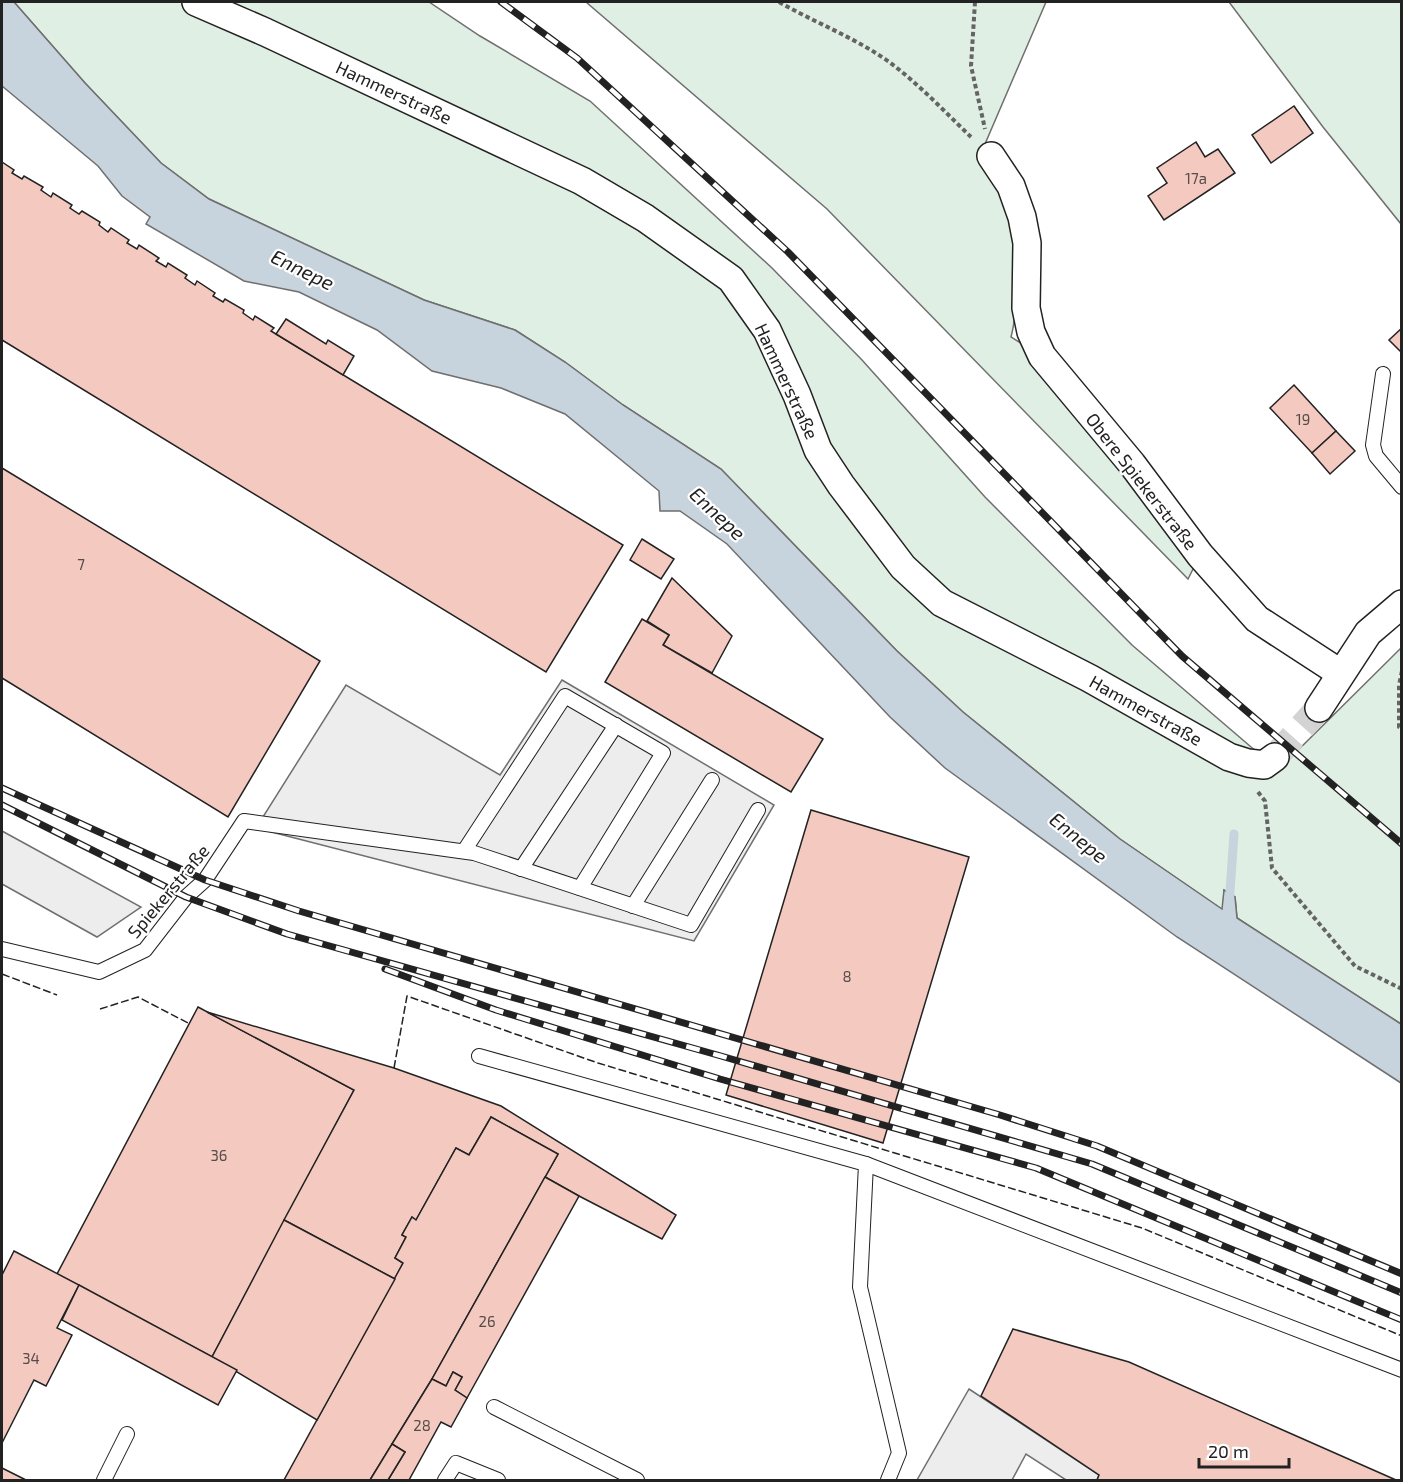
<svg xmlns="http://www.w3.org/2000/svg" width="1403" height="1482" viewBox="0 0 1403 1482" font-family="'Exo 2',sans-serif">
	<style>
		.green { fill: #e0efe3; stroke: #6f6f6f; stroke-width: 1.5 }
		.parking { fill: #ededed; stroke: #6f6f6f; stroke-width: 1.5 }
		.water { fill: #c7d3dd; stroke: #6f6f6f; stroke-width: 1.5 }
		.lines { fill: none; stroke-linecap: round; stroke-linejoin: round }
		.stream { stroke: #c7d3dd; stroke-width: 9 }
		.building { fill: #f3c9c0; stroke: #222; stroke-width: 1.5 }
		.street-tunnel { stroke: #d3d3d3; stroke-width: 27; stroke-dasharray: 27 14; stroke-linecap: butt }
		.lane-casing { stroke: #222; stroke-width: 16 }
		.street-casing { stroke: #222; stroke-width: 30 }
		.path { stroke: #646464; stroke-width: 4; stroke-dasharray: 4.5 3; stroke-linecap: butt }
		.lane { stroke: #fff; stroke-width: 14 }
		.street { stroke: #fff; stroke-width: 27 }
		.rail-casing { stroke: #222; stroke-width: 7 }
		.rail { stroke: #fff; stroke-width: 4.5; stroke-dasharray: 14; stroke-linecap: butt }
		.fence { stroke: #222; stroke-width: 1.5; stroke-dasharray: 8 3; stroke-linecap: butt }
		.labels { text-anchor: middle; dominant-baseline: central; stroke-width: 4.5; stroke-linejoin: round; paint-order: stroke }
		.number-label { font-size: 15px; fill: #564c4a }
		.street-label { font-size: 18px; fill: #222; stroke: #fff }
		.water-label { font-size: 20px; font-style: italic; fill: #222; stroke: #fff }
	</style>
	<rect width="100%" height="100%" fill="#fff"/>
	<g class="green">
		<path d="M14,2H429L480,36L590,101L772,268L862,360L985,497L1132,645L1278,770L1401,648V1024L1237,918L1235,897L1224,890L1223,910L1120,839L963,712L897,651L721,469L623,405L565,362L515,330L424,300L209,199L161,163L85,83Z"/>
		<path d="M586,2H1046L979,158C987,170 1007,196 1010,209C1019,240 1019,306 1011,337L1042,356L1200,555L1188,579L827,209Z"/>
		<path d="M1229,2H1401V224L1323,127Z"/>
	</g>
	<g class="parking">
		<path d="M562,680L774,805L694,941L256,828L346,685L500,775Z"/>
		<path d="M2,831L141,907L97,937L2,884Z"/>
		<path d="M969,1389L1099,1475L1097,1480H1066L1026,1454L1012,1480H917Z"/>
	</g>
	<path class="water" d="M2,2H14L85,83L161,163L209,199L424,300L515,330L565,362L623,405L721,469L897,651L963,712L1120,839L1222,909L1224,890L1235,897L1237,918L1401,1024V1083L1177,937L945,768L890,717L727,544L680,511H660L659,491L565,414L501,388L432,371L377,330L299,292L244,281L146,224L150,217L122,196L98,166L2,86Z"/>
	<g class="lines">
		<path class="stream" d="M1229,906L1234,834"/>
	</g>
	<g class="building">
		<path d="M1294,106L1313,133L1271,163L1252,135Z"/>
		<path d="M1196,142L1205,157L1218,149L1235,173L1164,220L1148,196L1167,183L1157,168Z"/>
		<path d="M2,162L14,170L12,173L22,179L24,176L43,187L41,190L51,197L53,193L72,205L70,208L79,214L82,211L100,222L99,225L108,232L111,228L129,240L127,243L137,249L139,245L159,258L156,261L166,267L168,263L187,275L185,278L195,285L197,281L215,293L213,296L223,302L225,299L244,310L243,313L253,320L255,316L274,328L271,331L623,545L546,672L2,340Z"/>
		<path d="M286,319L326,344L328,340L354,356L343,375L276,334Z"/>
		<path d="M1402,328V353L1389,340Z"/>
		<path d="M1294,385L1336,431L1312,453L1270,408Z"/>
		<path d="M1336,431L1355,451L1330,474L1312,453Z"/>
		<path d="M2,468L320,661L228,817L2,678Z"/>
		<path d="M642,539L674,559L661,579L630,560Z"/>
		<path d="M672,578L732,636L712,673L663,645L669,635L647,621Z"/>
		<path d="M642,619L669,635L663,645L823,739L791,792L605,682Z"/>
		<path d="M811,810L969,857L883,1143L726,1095Z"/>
		<path d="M198,1007L354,1090L212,1357L57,1274Z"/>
		<path d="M207,1012L394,1068L501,1106L676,1215L662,1239L579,1196L545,1177L558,1154L491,1117L469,1155L456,1148L416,1220L412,1217L402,1235L406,1237L395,1258L403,1263L395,1279L284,1220L354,1090Z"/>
		<path d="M491,1117L558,1154L432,1379L370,1480H284L403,1263L395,1258L406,1237L402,1235L412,1217L416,1220L456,1148L469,1155Z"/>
		<path d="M545,1177L579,1196L467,1398L455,1390L462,1377L453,1372L446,1386L432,1379Z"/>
		<path d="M284,1220L395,1279L317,1420L212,1357Z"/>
		<path d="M14,1251L79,1285L57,1328L72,1335L46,1386L34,1380L2,1443V1275Z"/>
		<path d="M79,1285L237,1370L218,1405L62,1320Z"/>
		<path d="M1013,1329L1129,1362L1396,1480H1097L1099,1475L981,1396Z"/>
		<path d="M453,1372L462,1377L455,1390L467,1398L451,1427L441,1422L409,1480H388L405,1452L392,1444L432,1379L446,1386Z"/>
		<path d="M392,1444L405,1452L388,1480H370Z"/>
		<path d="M2,1468L26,1480H2Z"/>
	</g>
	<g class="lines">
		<path class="street-tunnel" d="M1275,757L1319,708"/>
		<g class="lane-casing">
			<g id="lane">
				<path d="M1383,374L1373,445L1376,456L1402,487"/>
				<path d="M464,851L565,696L663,753L580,888"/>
				<path d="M521,869L616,725"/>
				<path d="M633,906L712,780"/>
				<path d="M2,949L99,972L145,950L186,897L205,880L244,821L474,853L691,925L758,810"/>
				<path d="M479,1056L866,1164L860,1287L899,1453L888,1480"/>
				<path d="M866,1164L1402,1370"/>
				<path d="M494,1407L637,1480"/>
				<path d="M104,1480L127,1434"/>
				<path d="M445,1480L456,1463L498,1480"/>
			</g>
		</g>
		<g class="street-casing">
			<g id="street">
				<path d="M196,2L265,32L582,181L645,218L731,279L767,330L797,395L818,450L841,485L903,567L942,603L1089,678L1229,757L1248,763L1264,765L1275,757"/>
				<path d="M991,156L1011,186L1022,217L1027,243L1026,308L1031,332L1042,356L1132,464L1200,555L1257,619L1340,673"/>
				<path d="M1319,708L1368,633L1402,604"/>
			</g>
		</g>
		<g class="path">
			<path d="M779,2C814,22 851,36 885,59C916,81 943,110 971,137"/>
			<path d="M975,2L971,66L985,129"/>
			<path d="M1402,671L1399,685V727L1402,729"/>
			<path d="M1258,792L1265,801L1272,868L1355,966L1402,989"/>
		</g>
		<use href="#lane" class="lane"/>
		<use href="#street" class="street"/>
		<g class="rail-casing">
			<g id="rail">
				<path d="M501,2L577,58L788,252L1182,656L1402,844"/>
				<path d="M2,788L205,880L299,911L1000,1115L1097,1146L1402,1274"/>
				<path d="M2,805L186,897L287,934L721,1056L1092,1164L1402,1293"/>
				<path d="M385,969L496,1010L720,1079L1036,1168L1402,1320"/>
			</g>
		</g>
		<use href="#rail" class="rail"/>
		<g class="fence">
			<path d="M2,974L57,995"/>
			<path d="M100,1009L138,997L190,1024"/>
			<path d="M394,1068L407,996L598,1063L1142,1228L1402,1336"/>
		</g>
	</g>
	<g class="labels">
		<g class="number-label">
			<text x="1196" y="178">17a</text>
			<text x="1303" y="419">19</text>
			<text x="81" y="564">7</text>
			<text x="847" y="976">8</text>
			<text x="219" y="1155">36</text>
			<text x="487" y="1321">26</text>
			<text x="31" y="1358">34</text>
			<text x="422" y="1425">28</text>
		</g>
		<g class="street-label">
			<text transform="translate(394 92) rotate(25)">Hammerstraße</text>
			<text transform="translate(787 381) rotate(65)">Hammerstraße</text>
			<text transform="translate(1142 481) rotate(52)">Obere Spiekerstraße</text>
			<text transform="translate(1146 710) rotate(29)">Hammerstraße</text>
			<text transform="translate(168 891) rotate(-50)">Spiekerstraße</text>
		</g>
		<g class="water-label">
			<text transform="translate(303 269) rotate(26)">Ennepe</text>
			<text transform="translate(718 513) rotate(43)">Ennepe</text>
			<text transform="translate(1079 837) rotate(39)">Ennepe</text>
		</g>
	</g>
	<rect width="1403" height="1482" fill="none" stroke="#222222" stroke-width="6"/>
	<path d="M1199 1458v9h90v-9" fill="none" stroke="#222222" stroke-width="3"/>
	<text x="1208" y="1458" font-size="18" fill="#222222" stroke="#ffffff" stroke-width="4.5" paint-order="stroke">20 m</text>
</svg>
